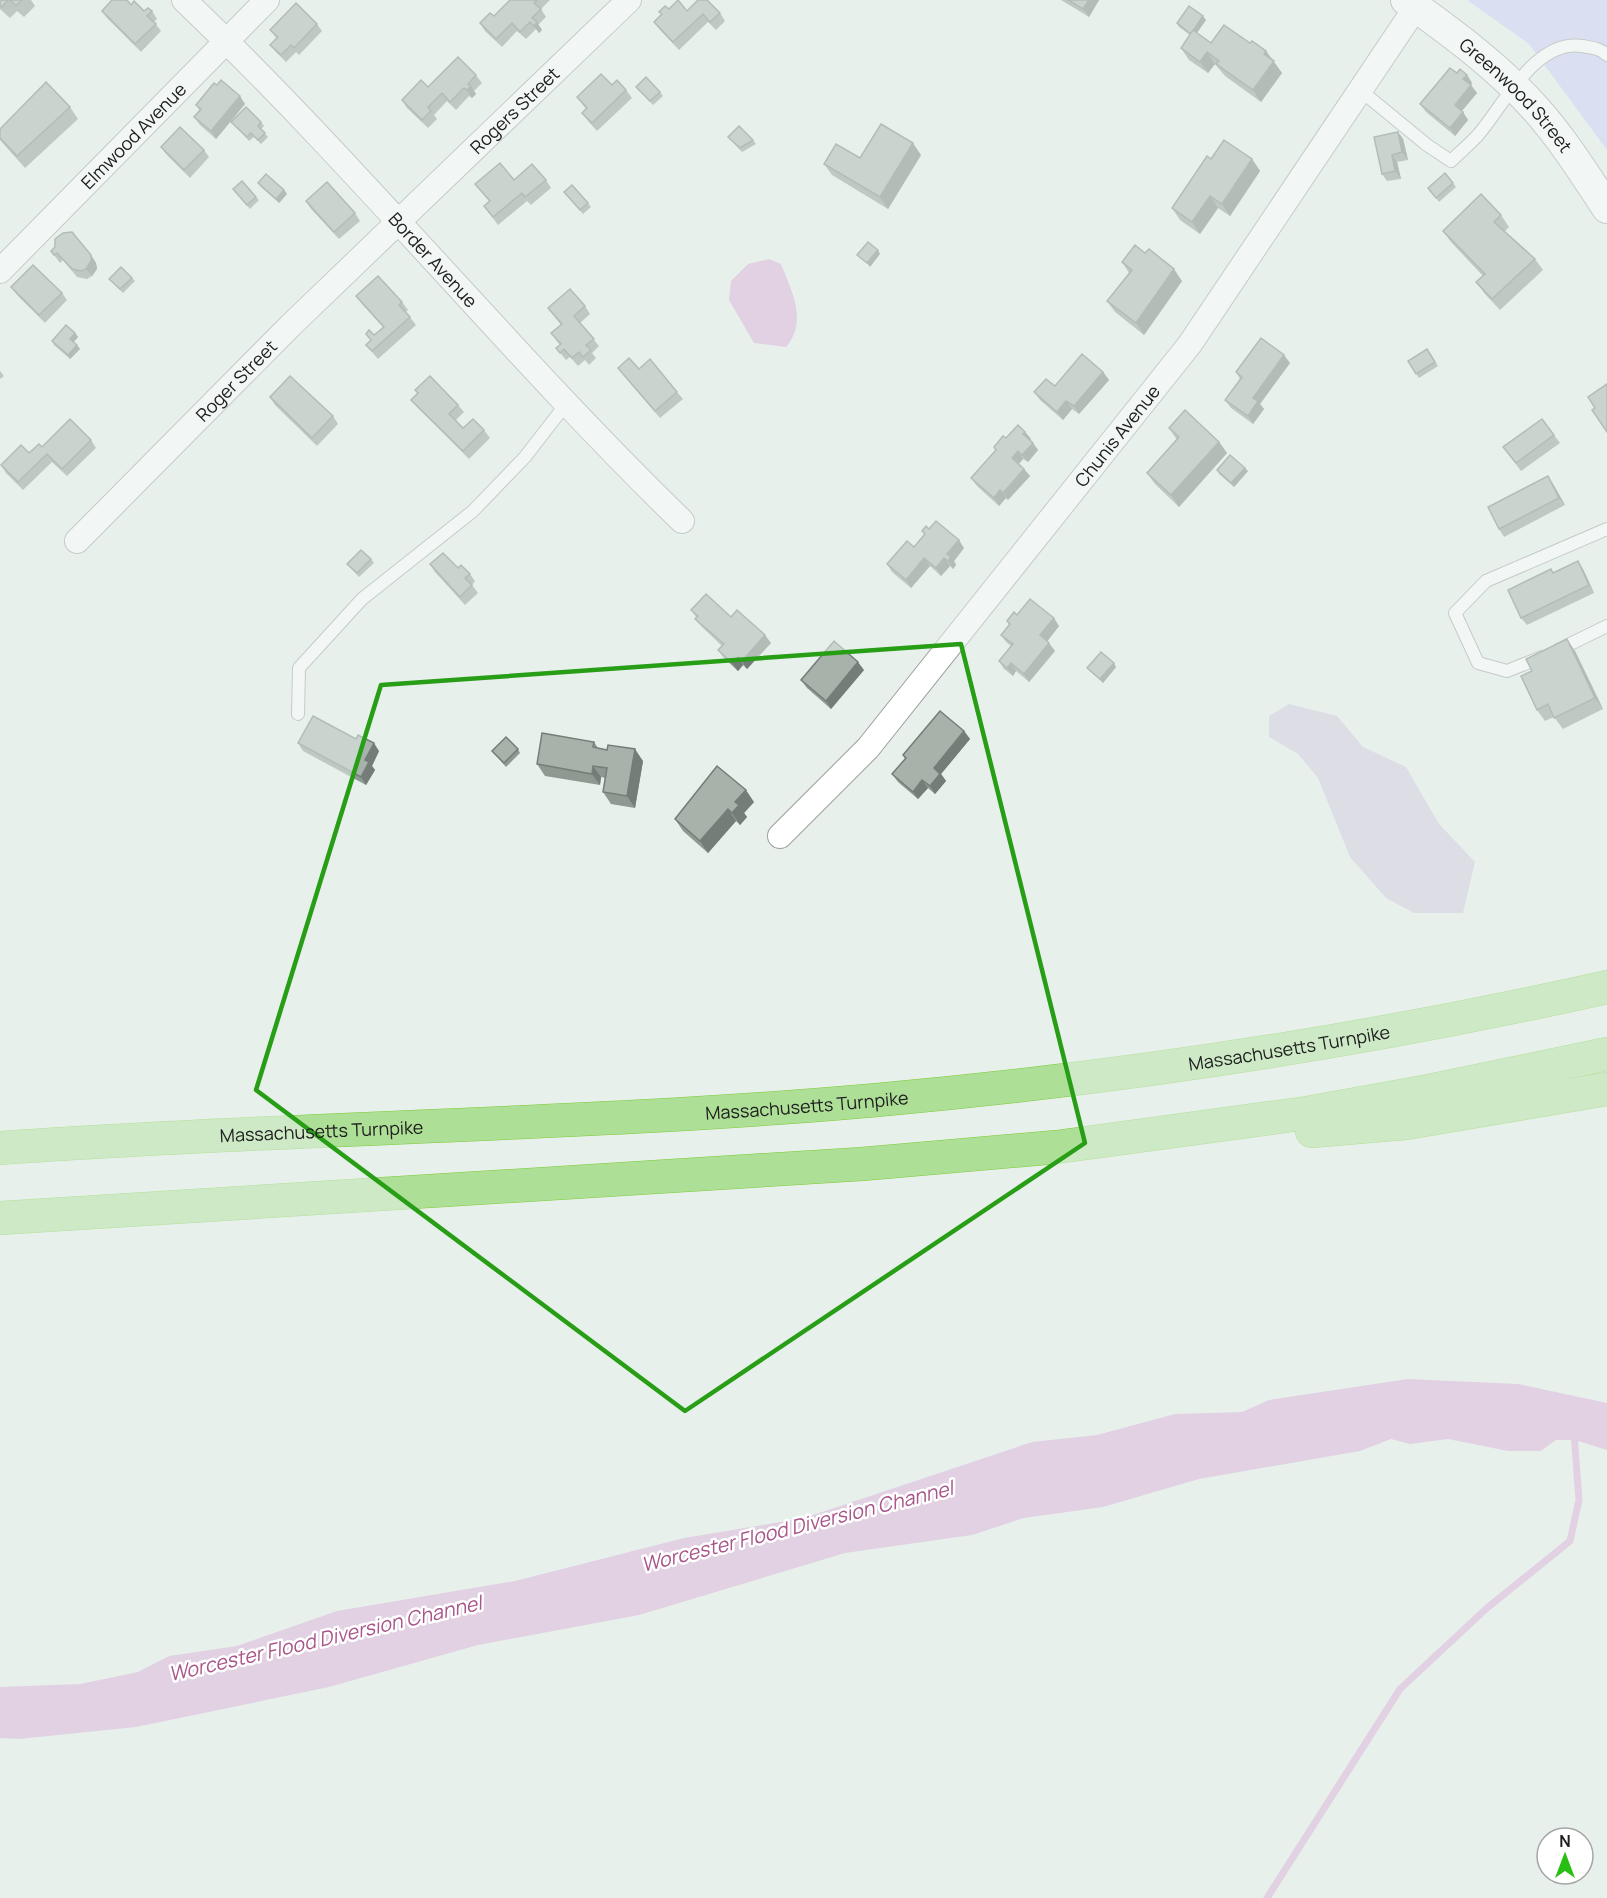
<svg xmlns="http://www.w3.org/2000/svg" width="1607" height="1898" viewBox="0 0 1607 1898" font-family="Manrope,sans-serif">
	<style>
		.wetland { fill: #cfc6dc }
		.park { fill: #caccf5 }
		.water { fill: #d9acd5 }
		.lines { fill: none; stroke-linecap: round; stroke-linejoin: round }
		.stream { stroke: #d9acd5; stroke-width: 7 }
		.service-casing { stroke: #9d9d9d; stroke-width: 14 }
		.minor-casing { stroke: #9d9d9d; stroke-width: 26 }
		.tertiary-casing { stroke: #9d9d9d; stroke-width: 32 }
		.motorway-casing { stroke: #7dcb37; stroke-width: 34 }
		.service { stroke: #fff; stroke-width: 12 }
		.minor { stroke: #fff; stroke-width: 24 }
		.tertiary { stroke: #fff; stroke-width: 30 }
		.motorway { stroke: #aedf97; stroke-width: 33 }
		.wall { fill: #8f9992 }
		.shaded-wall { fill: #747d77 }
		.building { fill: #a6b2aa; stroke: #747d77; stroke-width: 1.5 }
		.marked { fill: none; stroke: #279e16; stroke-width: 4.5; stroke-linejoin: round }
		.labels { text-anchor: middle; dominant-baseline: central; stroke-width: 5; stroke-linejoin: round; paint-order: stroke }
		.street-label { font-size: 18px; fill: #202020; stroke: #fff }
		.water-label { font-size: 20px; font-style: italic; fill: #a85589; stroke: #fff }
	</style>
	<rect width="100%" height="100%" fill="#e8f0ec"/>
	<path class="wetland" d="M1289,704L1337,716L1363,747L1406,767L1439,824L1475,862L1463,913H1414L1386,898L1350,857L1318,778L1298,754L1269,737V716Z"/>
	<path class="park" d="M1467,0H1607V150L1529,44Z"/>
	<g class="water">
		<path d="M769,259L781,264C792,292 808,321 786,347L754,343L729,300L731,281L748,264Z"/>
		<path d="M1408,1379L1518,1384L1607,1403V1450L1575,1440H1556L1541,1451H1508L1448,1439L1410,1444L1391,1439L1360,1451L1199,1479L1103,1507L1024,1518L972,1535L845,1553L639,1615L478,1645L329,1687L136,1727L19,1739L0,1738V1687L80,1684L138,1672L169,1656L237,1646L337,1611L515,1581L684,1538L804,1518L1032,1442L1097,1435L1175,1414L1242,1412L1269,1400Z"/>
	</g>
	<g class="lines">
		<path class="stream" d="M1267,1898L1400,1689L1487,1608L1570,1541L1579,1500L1574,1434"/>
		<g class="service-casing">
			<g id="service">
				<path d="M1360,90L1427,145L1451,161C1460,152 1470,144 1478,135C1504,105 1535,39 1582,46C1593,48 1599,48 1607,55"/>
				<path d="M1558,650L1607,626"/>
				<path d="M1542,657L1507,671L1478,663L1455,613L1486,581L1607,529"/>
				<path d="M298,714L299,668L362,599L473,511L525,457L566,404"/>
			</g>
		</g>
		<g class="minor-casing">
			<g id="minor">
				<path id="s1" d="M184,0C358,166 510,354 682,521"/>
				<path id="s2" d="M0,271L267,0"/>
				<path id="s3" d="M77,541L290,326L629,0"/>
				<path id="s4" d="M780,836L868,748L1190,344L1416,7"/>
			</g>
		</g>
		<g class="tertiary-casing">
			<g id="tertiary">
				<path id="s5" d="M1406,0C1451,32 1497,66 1534,107C1562,138 1584,173 1607,208"/>
			</g>
		</g>
		<g class="motorway-casing">
			<g id="motorway">
				<path d="M1312,1131L1406,1123L1607,1089"/>
				<path id="s6" d="M0,1148C292,1127 585,1126 877,1100C1123,1078 1366,1041 1607,987"/>
				<path d="M0,1218L862,1164L1057,1147L1307,1113L1429,1091L1607,1054"/>
			</g>
		</g>
		<use href="#service" class="service"/>
		<use href="#minor" class="minor"/>
		<use href="#tertiary" class="tertiary"/>
		<use href="#motorway" class="motorway"/>
	</g>
	<g class="wall">
		<path d="M0,0H31L35,6L24,17L17,11L10,18L0,9Z"/>
		<path d="M510,0H550L541,9L546,17L538,25L542,30L539,33L536,29L526,39L517,31L502,47L485,31L480,23L494,16Z"/>
		<path d="M1061,0H1099L1089,17Z"/>
		<path d="M131,5L144,11H152L157,19L154,22L161,31L141,52L107,18L102,11Z"/>
		<path d="M669,9L720,13L725,21L716,30L708,22L679,50L660,30L654,22L662,15L659,12Z"/>
		<path d="M1206,20L1197,33L1211,43H1250L1266,51L1282,73L1261,102L1225,76L1215,64L1208,73L1189,60L1181,48L1190,35L1179,27L1177,23Z"/>
		<path d="M317,24L322,31L299,55L296,52L286,62L276,52L270,45L277,39L270,30Z"/>
		<path d="M1457,73L1467,75L1472,83L1470,85L1477,93L1462,111L1468,120L1455,136L1426,112L1420,104Z"/>
		<path d="M476,75L482,83L474,91L476,94L472,98L469,96L456,110L447,101L434,115L437,119L428,128L407,108L402,100L428,87Z"/>
		<path d="M612,85L626,90L632,98L597,131L588,121L582,113L586,109L577,97Z"/>
		<path d="M636,87L660,92L663,96L653,105Z"/>
		<path d="M245,104L216,139L200,125L194,117L200,111L196,105Z"/>
		<path d="M70,107L78,119L25,168L0,140V129Z"/>
		<path d="M231,122H261L264,126L261,129L268,137L261,144L254,137L249,141Z"/>
		<path d="M1398,132L1403,139L1408,160L1397,162L1401,179L1387,181L1382,174Z"/>
		<path d="M728,137L753,140L756,144L742,152Z"/>
		<path d="M161,147L204,150L209,157L190,178L166,154Z"/>
		<path d="M921,155L888,209L832,175L824,164L860,158Z"/>
		<path d="M1211,159H1252L1260,171L1230,216L1218,208L1200,234L1180,220L1172,208Z"/>
		<path d="M514,180H546L551,188L531,205L527,201L498,225L484,206L489,201L475,184Z"/>
		<path d="M258,183L284,190L287,194L279,203L261,187Z"/>
		<path d="M1453,183L1456,187L1439,202L1428,188Z"/>
		<path d="M233,189L256,197L259,200L250,209Z"/>
		<path d="M564,192L588,203L591,207L583,214Z"/>
		<path d="M306,201L355,213L360,221L339,239L311,209Z"/>
		<path d="M1501,215L1509,227L1504,232L1535,259L1543,270L1500,310L1485,294L1476,282L1483,276L1451,242L1443,231Z"/>
		<path d="M51,251L91,255L96,263L97,269L92,276L87,279L77,277L63,260L60,263Z"/>
		<path d="M1122,262L1182,281L1144,335L1115,312L1107,301L1129,273Z"/>
		<path d="M132,278L135,281L123,293L109,279Z"/>
		<path d="M11,287L62,293L67,300L45,323L17,295Z"/>
		<path d="M356,296L402,302L408,310L406,312L416,325L378,359L366,345L371,341L366,334L374,335L383,327L362,304Z"/>
		<path d="M585,306L590,314L580,323L599,346L592,353L596,358L589,365L585,360L578,366L570,357L566,360L556,348L560,345L551,333L561,325L548,308Z"/>
		<path d="M75,333L78,337L73,342L80,349L70,359L54,345L52,341Z"/>
		<path d="M1427,349L1438,366L1419,378L1408,361Z"/>
		<path d="M1290,363L1260,404L1264,409L1253,424L1231,408L1225,400L1240,379L1236,372Z"/>
		<path d="M618,368L639,369L677,392L683,399L660,418L624,376Z"/>
		<path d="M0,371L4,376L0,379Z"/>
		<path d="M1103,372L1109,380L1079,414L1072,409L1063,420L1040,400L1034,392Z"/>
		<path d="M415,390L458,405L464,412L456,420L463,428L484,430L490,438L469,459L417,407L411,400L418,393Z"/>
		<path d="M270,397L333,416L338,424L317,446L275,405Z"/>
		<path d="M1542,419L1560,443L1521,471L1503,447Z"/>
		<path d="M1169,428L1219,442L1227,453L1179,507L1155,484L1147,473L1177,440Z"/>
		<path d="M1025,432L1031,439L1030,440L1038,450L1028,462L1023,459L1019,464L1024,469L1030,476L1008,500L1006,498L999,506L977,486L971,478L996,450L994,447L1006,438Z"/>
		<path d="M91,440L96,448L67,476L52,462L23,490L6,473L1,465L42,447Z"/>
		<path d="M1217,470L1248,471L1234,487L1219,474Z"/>
		<path d="M1553,484L1565,505L1504,537L1499,529Z"/>
		<path d="M929,529L964,548L954,561L956,565L953,569L950,566L941,576L930,566L911,588L892,572L887,564L914,547L925,534L922,531Z"/>
		<path d="M371,559L374,563L359,577L347,564Z"/>
		<path d="M430,564L458,568L470,574L475,581L472,585L478,593L465,605L435,572Z"/>
		<path d="M1551,569L1553,573L1583,569L1594,593L1527,625L1521,618Z"/>
		<path d="M691,610L731,617L771,643L747,669L743,665L738,671L724,658L718,650L722,646L701,626L695,619L696,617Z"/>
		<path d="M1017,615L1059,626L1047,641L1055,651L1029,682L1016,671L1013,676L1004,669L999,661L1011,646L1006,642L1001,635L1009,625L1007,621Z"/>
		<path d="M1575,651L1603,709L1563,729L1554,717L1545,721L1537,710Z"/>
		<path d="M1116,667L1103,683L1090,671L1087,668Z"/>
		<path d="M864,670L831,709L807,688L801,680Z"/>
		<path d="M964,731L970,739L941,774L946,781L935,794L928,788L918,799L898,782L892,774L905,759L903,755Z"/>
		<path d="M594,742L598,748L643,761L635,808L611,804L603,792L605,778L601,777L600,785L545,776L537,764Z"/>
		<path d="M298,743L379,751L372,766L375,770L366,785L303,751Z"/>
		<path d="M518,749L520,753L506,767L492,751Z"/>
		<path d="M754,802L744,813L747,817L740,825L736,821L708,853L683,831L675,819Z"/>
	</g>
	<g class="shaded-wall">
		<path d="M1089,0H1099L1089,17L1083,9Z"/>
		<path d="M1203,16L1206,20L1193,38L1191,34Z"/>
		<path d="M537,22L542,30L539,33L534,26Z"/>
		<path d="M1266,51L1282,73L1261,102L1253,90L1264,54Z"/>
		<path d="M1207,52L1215,64L1208,73L1200,62Z"/>
		<path d="M1467,75L1472,83L1469,87L1463,79Z"/>
		<path d="M1471,85L1477,93L1460,113L1455,105Z"/>
		<path d="M471,86L476,94L472,98L467,90Z"/>
		<path d="M240,96L245,104L216,139L211,131Z"/>
		<path d="M1463,112L1468,120L1455,136L1450,128Z"/>
		<path d="M1398,132L1403,139L1408,160L1402,152Z"/>
		<path d="M913,143L921,155L888,209L880,197Z"/>
		<path d="M1392,155L1397,162L1401,179L1395,171Z"/>
		<path d="M1252,159L1260,171L1230,216L1222,204Z"/>
		<path d="M284,190L287,194L279,203L276,199Z"/>
		<path d="M1210,196L1218,208L1200,234L1192,222Z"/>
		<path d="M878,250L880,254L870,267L867,263Z"/>
		<path d="M91,255L96,263L97,269L92,276L86,269Z"/>
		<path d="M1174,269L1182,281L1144,335L1136,323Z"/>
		<path d="M75,333L78,337L73,343L70,339Z"/>
		<path d="M77,345L80,349L70,359L68,355Z"/>
		<path d="M1284,355L1290,363L1260,404L1264,409L1253,424L1248,416L1253,398Z"/>
		<path d="M1103,372L1109,380L1079,414L1074,406Z"/>
		<path d="M1066,401L1072,409L1063,420L1057,412Z"/>
		<path d="M1025,432L1031,439L1028,442L1023,434Z"/>
		<path d="M1219,442L1227,453L1179,507L1171,495Z"/>
		<path d="M1033,443L1038,450L1028,462L1022,455Z"/>
		<path d="M1018,451L1023,459L1017,466L1012,458Z"/>
		<path d="M1245,468L1248,471L1234,487L1231,483Z"/>
		<path d="M1024,469L1030,476L1008,500L1003,493Z"/>
		<path d="M1548,476L1553,484L1565,505L1559,498Z"/>
		<path d="M1000,490L1006,498L999,506L994,498Z"/>
		<path d="M959,540L964,548L954,561L956,565L953,569L948,561L947,554Z"/>
		<path d="M924,558L930,566L911,588L906,580Z"/>
		<path d="M944,558L950,566L941,576L936,568Z"/>
		<path d="M1578,561L1583,569L1594,593L1589,585Z"/>
		<path d="M1054,618L1059,626L1046,643L1040,635Z"/>
		<path d="M765,635L771,643L747,669L742,661Z"/>
		<path d="M1567,639L1575,651L1603,709L1595,698Z"/>
		<path d="M1049,643L1055,651L1029,682L1024,674Z"/>
		<path d="M738,657L743,665L738,671L732,663Z"/>
		<path d="M858,662L864,670L831,709L826,701Z"/>
		<path d="M1011,663L1016,671L1013,676L1007,668Z"/>
		<path d="M1114,663L1116,667L1103,683L1100,679Z"/>
		<path d="M964,731L970,739L941,774L946,781L935,794L930,786L934,768Z"/>
		<path d="M374,743L379,751L372,766L375,770L366,785L361,777L365,760Z"/>
		<path d="M635,749L643,761L635,808L627,796Z"/>
		<path d="M593,766L601,777L600,785L592,774Z"/>
		<path d="M922,780L928,788L918,799L913,792Z"/>
		<path d="M746,790L754,802L744,813L747,817L740,825L732,813L735,802Z"/>
		<path d="M728,809L736,821L708,853L700,841Z"/>
	</g>
	<g class="building">
		<path d="M0,0H8L2,7L0,5Z"/>
		<path d="M10,0H22L16,6Z"/>
		<path d="M112,0H127L131,5L134,1L144,11L148,8L152,11L147,16L156,24L135,44L102,11Z"/>
		<path d="M510,0H537L534,3L541,9L532,18L537,22L534,26L530,22L520,32L512,23L496,39L480,23L490,13L494,16Z"/>
		<path d="M678,0L687,11L698,0H707L720,13L710,22L703,14L673,42L654,22L662,14L659,12L665,6L669,9Z"/>
		<path d="M1068,0H1089L1083,9Z"/>
		<path d="M296,3L317,24L294,48L291,45L281,55L270,45L278,37L270,30Z"/>
		<path d="M1189,6L1203,16L1191,34L1177,23Z"/>
		<path d="M1224,25L1250,43L1252,41L1266,51L1264,54L1274,61L1253,90L1216,64L1219,61L1207,52L1200,62L1181,48L1193,30L1211,43Z"/>
		<path d="M458,57L476,75L468,84L471,86L467,90L464,88L450,102L442,93L428,107L431,111L422,120L402,100L421,80L428,87Z"/>
		<path d="M1450,68L1457,73L1460,69L1467,75L1463,79L1471,85L1455,105L1463,112L1450,128L1420,104Z"/>
		<path d="M601,74L612,85L617,80L626,90L592,123L582,113L587,108L577,97Z"/>
		<path d="M646,77L660,92L650,101L636,87Z"/>
		<path d="M221,80L240,96L211,131L194,117L201,109L196,105L214,83L217,85Z"/>
		<path d="M46,82L70,107L17,156L0,138V129Z"/>
		<path d="M246,107L261,122L258,126L265,133L258,140L251,133L247,137L231,122Z"/>
		<path d="M881,124L913,143L880,197L824,164L836,144L860,158Z"/>
		<path d="M739,126L753,140L740,148L728,137Z"/>
		<path d="M180,127L204,150L184,170L161,147Z"/>
		<path d="M1398,132L1402,152L1392,155L1395,171L1382,174L1374,137Z"/>
		<path d="M1224,140L1252,159L1222,204L1210,196L1192,222L1172,208L1207,156L1211,159Z"/>
		<path d="M500,163L514,180L532,164L546,180L525,197L522,193L493,217L484,206L490,201L475,184Z"/>
		<path d="M1445,173L1453,183L1436,198L1428,188Z"/>
		<path d="M266,174L284,190L276,199L258,183Z"/>
		<path d="M242,181L256,197L247,205L233,189Z"/>
		<path d="M327,182L355,213L334,232L306,201Z"/>
		<path d="M572,185L588,203L580,210L564,192Z"/>
		<path d="M1481,194L1501,215L1494,222L1535,259L1492,299L1476,282L1485,274L1443,231Z"/>
		<path d="M72,232L91,255V261L86,269L81,271L72,269L57,253L54,255L51,251L55,247V239L63,233Z"/>
		<path d="M868,242L878,250L867,263L857,255Z"/>
		<path d="M1135,245L1145,253L1149,249L1174,269L1136,323L1107,301L1132,270L1122,262Z"/>
		<path d="M33,265L62,293L39,315L11,287Z"/>
		<path d="M121,267L132,278L120,289L109,279Z"/>
		<path d="M378,276L402,302L399,305L410,317L372,351L366,345L371,340L366,334L369,330L374,335L384,327L356,296Z"/>
		<path d="M570,289L585,306L574,316L594,339L586,345L591,350L583,357L579,352L572,358L564,349L560,353L556,348L561,344L551,333L562,324L548,308Z"/>
		<path d="M66,325L75,333L70,339L77,345L68,355L52,341Z"/>
		<path d="M1261,338L1284,355L1253,398L1258,401L1248,416L1225,400L1242,377L1236,372Z"/>
		<path d="M1427,349L1435,362L1416,374L1408,361Z"/>
		<path d="M1082,354L1103,372L1074,406L1066,401L1057,412L1034,392L1046,379L1055,386Z"/>
		<path d="M629,358L639,369L650,359L677,392L655,411L618,368Z"/>
		<path d="M290,376L333,416L312,438L270,397Z"/>
		<path d="M430,376L458,405L449,414L463,428L473,419L484,430L463,451L411,400L418,393L415,390Z"/>
		<path d="M1607,384V432L1592,410L1595,408L1588,397Z"/>
		<path d="M1185,410L1219,442L1171,495L1147,473L1179,437L1169,428Z"/>
		<path d="M70,419L91,440L62,469L47,454L18,482L1,465L21,445L29,453L39,444L42,447Z"/>
		<path d="M1542,419L1554,435L1516,463L1503,447Z"/>
		<path d="M1018,425L1025,432L1023,434L1033,443L1022,455L1018,451L1012,458L1024,469L1003,493L1000,490L994,498L971,478L996,450L994,447L1003,436L1006,438Z"/>
		<path d="M1230,455L1245,468L1231,483L1217,470Z"/>
		<path d="M1548,476L1559,498L1499,529L1488,507Z"/>
		<path d="M936,521L959,540L947,554L951,557L948,561L944,558L936,568L924,558L906,580L887,564L907,541L914,547L925,534L922,531L926,526L929,529Z"/>
		<path d="M361,550L371,559L357,573L347,564Z"/>
		<path d="M443,553L458,568L461,565L470,574L465,578L472,585L460,597L430,564Z"/>
		<path d="M1578,561L1589,585L1521,618L1508,590L1551,569L1553,573Z"/>
		<path d="M706,594L731,617L737,610L765,635L742,661L738,657L732,663L718,650L724,644L695,619L698,616L691,610Z"/>
		<path d="M1030,599L1054,618L1040,635L1049,643L1024,674L1011,663L1007,668L999,661L1013,644L1001,635L1010,624L1007,621L1014,612L1017,615Z"/>
		<path d="M1567,639L1595,698L1554,718L1548,704L1537,710L1521,676L1532,671L1526,659Z"/>
		<path d="M834,641L858,662L826,701L801,680Z"/>
		<path d="M1101,652L1114,663L1100,679L1087,668Z"/>
		<path d="M940,711L964,731L934,768L940,774L930,786L922,780L913,792L892,774L906,758L903,755Z"/>
		<path d="M313,716L356,739L358,735L374,743L365,760L369,762L361,777L298,743Z"/>
		<path d="M542,733L594,742L593,747L607,750L608,745L635,749L627,796L603,792L607,768L593,766L592,774L537,764Z"/>
		<path d="M506,737L518,749L504,763L492,751Z"/>
		<path d="M717,766L746,790L735,802L739,805L732,813L728,809L700,841L675,819Z"/>
	</g>
	<path d="M0 0H1607V1898H0ZM961,644L1085,1143L685,1411L256,1090L381,685Z" fill="#e8f0ec" fill-opacity=".55" fill-rule="evenodd"/>
	<path class="marked" d="M961,644L1085,1143L685,1411L256,1090L381,685Z"/>
	<g class="labels">
		<g class="street-label">
			<text stroke="none"><textPath href="#s5" startOffset="146">Greenwood Street</textPath></text>
			<text stroke="none"><textPath href="#s3" startOffset="614">Rogers Street</textPath></text>
			<text stroke="none"><textPath href="#s2" startOffset="190">Elmwood Avenue</textPath></text>
			<text stroke="none"><textPath href="#s1" startOffset="360">Border Avenue</textPath></text>
			<text stroke="none"><textPath href="#s3" startOffset="226">Roger Street</textPath></text>
			<text stroke="none"><textPath href="#s4" startOffset="524">Chunis Avenue</textPath></text>
			<text stroke="none"><textPath href="#s6" startOffset="1294">Massachusetts Turnpike</textPath></text>
			<text stroke="none"><textPath href="#s6" startOffset="808">Massachusetts Turnpike</textPath></text>
			<text stroke="none"><textPath href="#s6" startOffset="322">Massachusetts Turnpike</textPath></text>
		</g>
		<g class="water-label">
			<text transform="translate(797 1526) rotate(-14)">Worcester Flood Diversion Channel</text>
			<text transform="translate(325 1638) rotate(-13)">Worcester Flood Diversion Channel</text>
		</g>
	</g>
	<g transform="translate(1565 1856)"><circle r="28" fill="#ffffff" stroke="#a6a6a6" stroke-width="1.5"/>
	<path d="M0-4.5L10 22L0 15L-10 22Z" fill="#29be13"/>
	<text y="-9" font-size="16" font-weight="bold" text-anchor="middle" fill="#202020">N</text>
	</g>
</svg>
